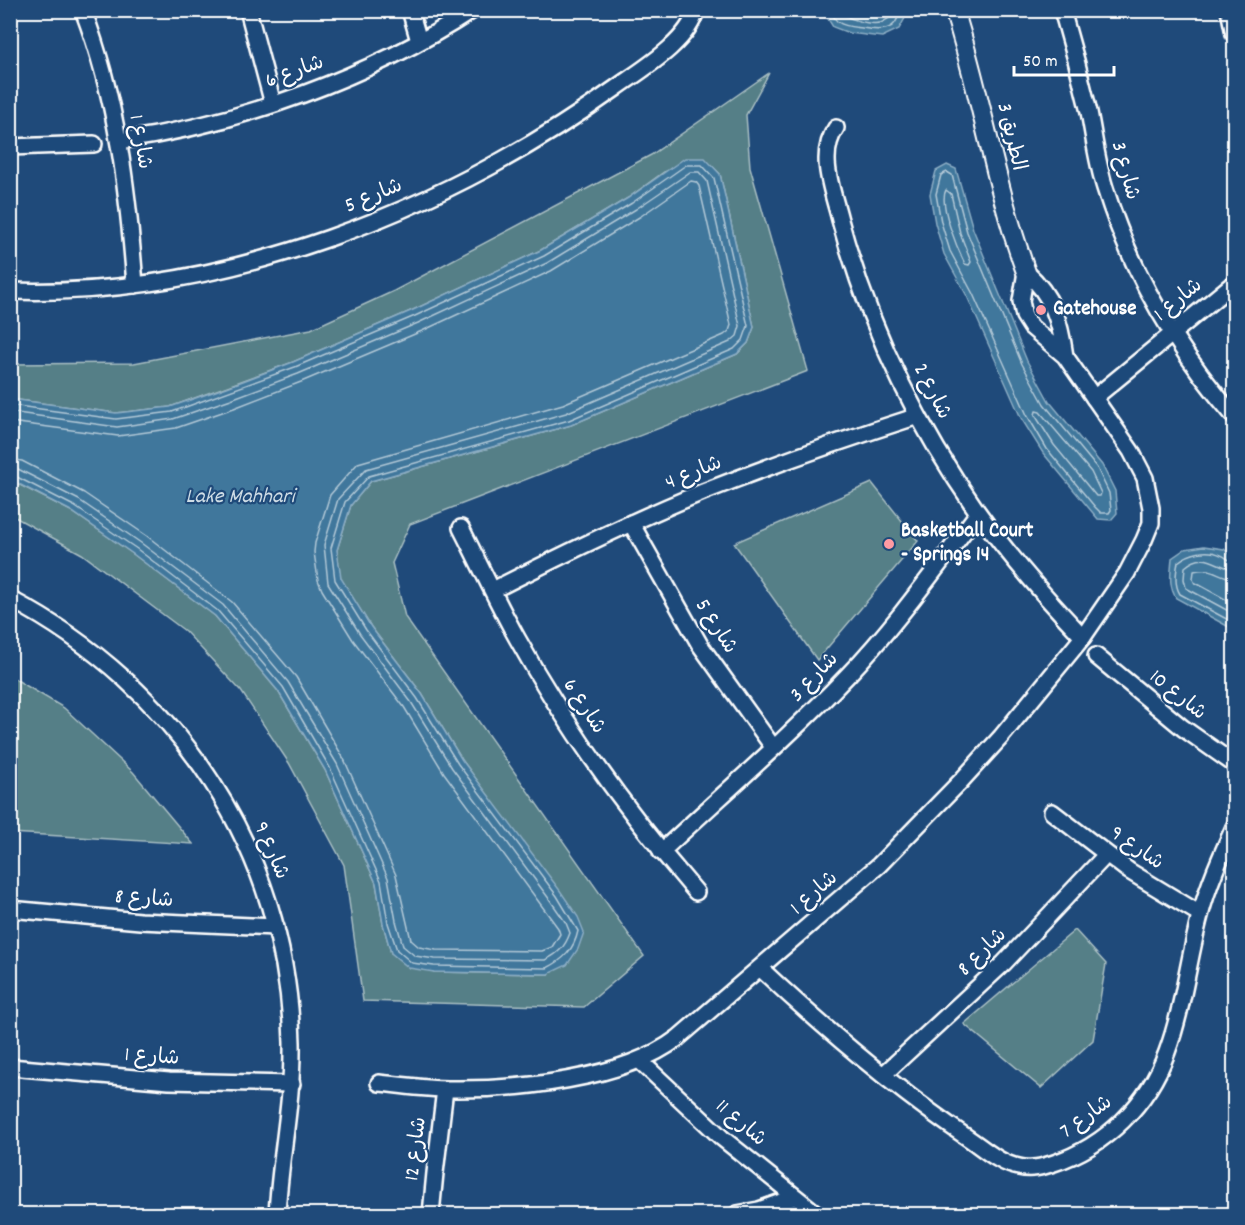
<svg xmlns="http://www.w3.org/2000/svg" width="1245" height="1225" viewBox="0 0 1245 1225" font-family="Dekko,'Playpen Sans Arabic',sans-serif">
	<style>
		.green { fill: #547f87; stroke: #aabfc3; stroke-width: 1.5 }
		.water { fill: #40779c; stroke: #8cadc4; stroke-width: 1.5 }
		.lines { fill: none; stroke-linecap: round; stroke-linejoin: round }
		.shore { stroke: #b3c9d7; stroke-width: 1.5 }
		.minor-casing { stroke: #fff; stroke-width: 20 }
		.tertiary-casing { stroke: #fff; stroke-width: 22 }
		.minor { stroke: #1f4a7a; stroke-width: 15 }
		.tertiary { stroke: #1f4a7a; stroke-width: 18 }
		.poi-dot { fill: #ff9aa2; stroke: #1f4a7a; stroke-width: 2 }
		.labels { text-anchor: middle; dominant-baseline: central; stroke-width: 4.5; stroke-linejoin: round; paint-order: stroke }
		.street-label { font-size: 21px; fill: #fff; stroke: #1f4a7a }
		.poi-label { font-size: 21px; font-weight: bold; fill: #fff; stroke: #1f4a7a; text-anchor: start }
		.water-label { font-size: 22px; font-style: italic; fill: #cfdde6; stroke: #1f4a7a }
	</style>
	<rect width="100%" height="100%" fill="#1f4a7a"/>
	<filter id="ink" filterUnits="userSpaceOnUse"><feTurbulence type="fractalNoise" baseFrequency=".0167" numOctaves="2"/><feDisplacementMap in="SourceGraphic" scale="12" xChannelSelector="R" yChannelSelector="G"/><feConvolveMatrix kernelMatrix="1 2 1 2 8 2 1 2 1" color-interpolation-filters="sRGB"/></filter>
	<g filter="url(#ink)">
		<g class="green">
			<path d="M769,73L746,115L750,167L808,371L410,524L392,563L405,617L644,956L584,1007L363,1001L344,865L289,763L241,691L185,631L82,554L11,515L10,480L71,511L133,554L215,616L278,691L325,770L376,883L383,924L391,953L434,972L548,974L507,821L462,760L422,694L371,627L340,578L337,550L351,505L371,481L571,425L737,354L748,343L754,327L720,174L705,159L664,172L628,198L541,250L413,310L293,362L170,407L116,413L11,399V364L134,363L311,329L394,291L651,155Z"/>
			<path d="M872,483L918,541L817,660L734,543Z"/>
			<path d="M10,676L64,708L133,772L193,844L11,833Z"/>
			<path d="M1075,930L1106,964L1093,1040L1041,1088L964,1024Z"/>
		</g>
		<g class="water">
			<path d="M823,11H905V18L899,29L882,37L849,33L833,27Z"/>
			<path d="M685,158H705L720,174L754,327L748,343L737,354L571,425L371,481L351,505L337,550L341,578L371,627L422,694L462,760L561,892L578,917L584,932L578,949L567,965L548,974L434,972L409,968L391,953L383,924L376,883L325,770L278,691L215,616L133,554L71,511L11,480V399L116,413L170,407L227,387L293,362L413,310L541,250L628,198Z"/>
			<path d="M947,165L956,169L973,229L1027,361L1049,401L1102,465L1115,491L1117,513L1111,520L1098,519L1043,453L1021,418L967,296L944,254L935,223L930,194L936,171Z"/>
			<path d="M1204,546L1224,549L1234,558V631L1229,627L1176,598C1168,585 1171,573 1172,558L1185,549Z"/>
		</g>
		<g class="lines">
			<g class="shore">
				<path d="M830,10C832,14 835,20 838,22C845,27 855,27 862,28C878,31 898,33 899,10"/>
				<path d="M839,10C844,19 870,25 880,23C881,23 888,19 889,18L891,10"/>
				<path d="M947,172L952,175L967,232L1022,364L1044,404L1097,468L1109,493L1111,510L1109,513H1101L1095,507L1047,449L1027,415L973,294L950,251L941,222L936,194L941,175Z"/>
				<path d="M946,190L951,194L960,233L971,262L969,265L965,264C958,250 938,203 946,190Z"/>
				<path d="M10,405L116,419L172,412L295,367L415,316L544,256L632,203L686,165H702L714,178L748,326L743,340L734,349L569,420L369,476L345,502L331,548L335,580L366,630L417,698L458,764L557,896L578,931C574,950 563,960 547,968L434,966L412,963L397,950L388,923L381,881L330,768L283,687L218,611L137,549L74,506L15,476H10"/>
				<path d="M1036,411L1040,412L1091,472L1101,493L1100,496H1096L1054,445L1035,415Z"/>
				<path d="M10,412L117,427L173,419L231,399L298,374L418,323L547,263L636,209L690,172H699L707,181L740,326L737,336L730,342L566,413L366,469L338,499L324,545L328,583L360,634L411,702L452,768L550,900L566,923L570,933C565,947 558,954 545,960L435,959L415,956L403,946L396,921L388,878L337,764L288,682L223,605L141,543L79,500L18,469L10,468"/>
				<path d="M10,422L118,436L176,428L234,408L301,382L422,331L551,271L641,216L691,181L696,182L699,186L731,325L729,331L724,335L563,404L358,463L330,495L315,543L314,552L318,580L322,590L353,640L404,707L444,773L558,928L560,934L552,947L542,951L436,950L419,947L411,940L396,875L344,759L296,677L232,602L147,536L84,493L22,461L10,459"/>
				<path d="M1234,562C1228,561 1227,557 1221,555C1207,548 1189,553 1178,562C1176,573 1174,584 1180,594L1234,623"/>
				<path d="M1234,569C1217,568 1206,549 1185,567L1184,579L1186,588L1234,614"/>
				<path d="M1234,578C1217,577 1215,566 1194,571L1193,579L1194,582L1234,604"/>
			</g>
			<g class="minor-casing">
				<g id="minor">
					<path d="M83,10C117,99 128,191 135,285"/>
					<path d="M248,10L273,104"/>
					<path d="M410,10L419,41"/>
					<path d="M1062,10C1072,44 1081,78 1089,112C1094,137 1097,163 1105,188C1131,272 1177,350 1234,416"/>
					<path d="M1229,10L1234,34"/>
					<path d="M836,128C817,155 833,191 840,220C868,324 916,424 977,511C1009,556 1045,597 1083,637"/>
					<path d="M119,141C240,124 370,77 473,10"/>
					<path d="M10,147L94,144"/>
					<path d="M10,291C224,298 444,211 616,88C641,70 689,42 696,10"/>
					<path d="M1094,398L1234,283"/>
					<path d="M631,523L700,645L773,747"/>
					<path d="M461,528C480,565 497,602 517,638C567,729 628,813 696,892"/>
					<path d="M493,590C562,555 631,521 703,492C774,464 846,439 918,416"/>
					<path d="M10,599C178,687 287,852 292,1043C293,1101 280,1157 277,1214"/>
					<path d="M1096,656L1183,728L1234,764"/>
					<path d="M1052,812L1129,871L1200,914"/>
					<path d="M661,852C723,794 788,738 847,676C895,626 936,568 978,513"/>
					<path d="M10,909L140,921L276,927"/>
					<path d="M761,969C826,1030 894,1088 968,1138C983,1148 1000,1164 1019,1167C1031,1170 1042,1167 1054,1163C1106,1146 1148,1104 1167,1052C1183,1009 1188,961 1200,916C1208,885 1221,856 1234,827"/>
					<path d="M640,1061L722,1138L817,1214"/>
					<path d="M10,1067L169,1081L292,1084"/>
					<path d="M883,1075L1004,963L1106,855"/>
					<path d="M379,1083C401,1085 425,1089 448,1089C516,1090 623,1080 678,1038L879,865L961,781L1001,737L1083,637L1127,573L1144,540L1151,523V508L1145,478L1131,451L1065,356L1031,327L1024,316L1021,301L1026,272C1053,296 1060,321 1065,356"/>
					<path d="M431,1214L435,1173L445,1089"/>
					<path d="M737,1214L759,1210L795,1197"/>
				</g>
			</g>
			<g class="tertiary-casing">
				<path id="tertiary" d="M954,10C982,97 995,187 1026,272"/>
			</g>
			<use href="#minor" class="minor"/>
			<use href="#tertiary" class="tertiary"/>
		</g>
	</g>
	<g class="poi-dot">
		<circle cx="1041" cy="310" r="6"/>
		<circle cx="889" cy="544" r="6"/>
	</g>
	<g class="labels">
		<g class="street-label">
			<text transform="translate(295 73) rotate(-20)">شارع 6</text>
			<text transform="translate(1010 137) rotate(77)">3 الطريق</text>
			<text transform="translate(139 142) rotate(80)">شارع 1</text>
			<text transform="translate(1124 171) rotate(75)">شارع 3</text>
			<text transform="translate(374 197) rotate(-22)">شارع 5</text>
			<text transform="translate(1179 301) rotate(-39)">شارع 1</text>
			<text transform="translate(931 392) rotate(63)">شارع 2</text>
			<text transform="translate(694 474) rotate(-22)">شارع 4</text>
			<text transform="translate(715 627) rotate(58)">شارع 5</text>
			<text transform="translate(815 678) rotate(-46)">شارع 3</text>
			<text transform="translate(1177 696) rotate(39)">شارع 10</text>
			<text transform="translate(583 707) rotate(57)">شارع 6</text>
			<text transform="translate(1136 849) rotate(35)">شارع 9</text>
			<text transform="translate(270 851) rotate(67)">شارع 9</text>
			<text transform="translate(815 894) rotate(-41)">شارع 1</text>
			<text transform="translate(144 900) rotate(4)">شارع 8</text>
			<text transform="translate(983 953) rotate(-44)">شارع 8</text>
			<text transform="translate(152 1058) rotate(4)">شارع 1</text>
			<text transform="translate(1087 1118) rotate(-36)">شارع 7</text>
			<text transform="translate(740 1124) rotate(41)">شارع 11</text>
			<text transform="translate(417 1149) rotate(-83)">شارع 12</text>
		</g>
		<g class="poi-label">
			<text x="1053" y="310">Gatehouse</text>
			<text x="901" y="532">Basketball Court<tspan x="901" dy="24">- Springs 14</tspan></text>
		</g>
		<g class="water-label">
			<text x="240" y="497">Lake Mahhari</text>
		</g>
	</g>
	<rect width="1245" height="1225" fill="none" stroke="#1f4a7a" stroke-width="36"/>
	<rect x="18" y="18" width="1209" height="1189" fill="none" stroke="#fff" stroke-width="2" filter="url(#ink)"/>
	<path d="M1014 66v9h100v-9" fill="none" stroke="#ffffff" stroke-width="3"/>
	<text x="1023" y="66" font-size="18" fill="#ffffff" stroke="#1f4a7a" stroke-width="4.5" paint-order="stroke">50 m</text>
</svg>
